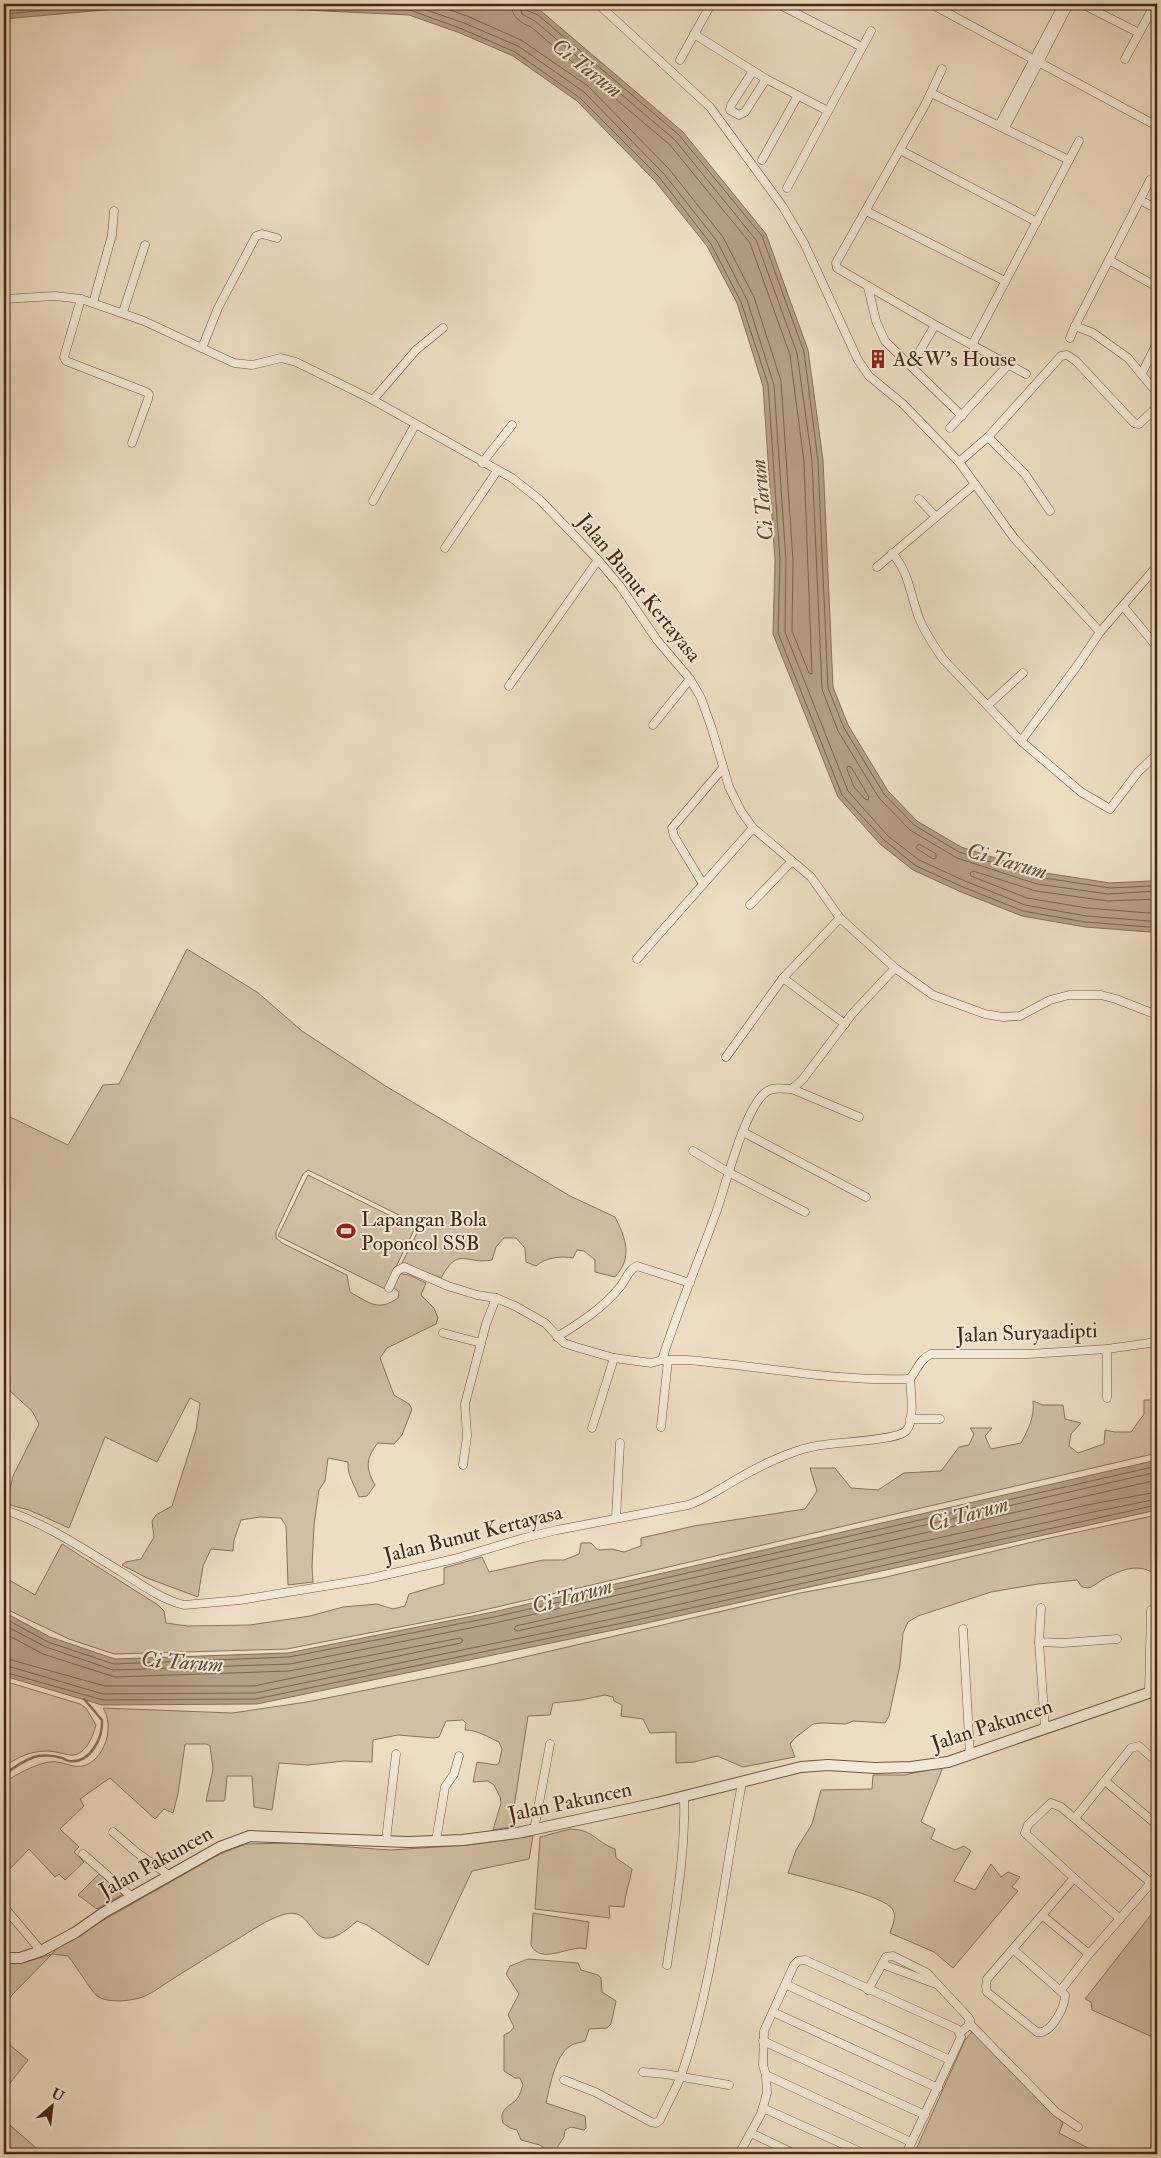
<svg xmlns="http://www.w3.org/2000/svg" width="1161" height="2158" viewBox="0 0 1161 2158" font-family="'IM FELL Double Pica',serif">
	<style>
		.green { fill: #d0bea5; stroke: #8a725d }
		.water { fill: #b49f88; stroke: #886f5a }
		.lines { fill: none; stroke-linecap: round; stroke-linejoin: round }
		.shore { stroke: #7c634e; stroke-width: 1 }
		.stream { stroke: #886f5a; stroke-width: 2.5 }
		.minor-casing { stroke: #6f5440; stroke-width: 9 }
		.tertiary-casing { stroke: #6f5440; stroke-width: 12 }
		.minor { stroke: #f3e9d8; stroke-width: 8 }
		.tertiary { stroke: #f3e9d8; stroke-width: 10 }
		.labels { text-anchor: middle; dominant-baseline: central; stroke-width: 4; stroke-linejoin: round; paint-order: stroke }
		.poi-label { font-size: 21px; fill: #452715; stroke: #f3e9d8; text-anchor: start }
		.street-label { font-size: 21px; fill: #452715; stroke: #f3e9d8 }
		.water-label { font-size: 22px; font-style: italic; fill: #664b38; stroke: #f3e9d8 }
	</style>
	<rect width="100%" height="100%" fill="#edddc3"/>
	<filter id="stains"><feTurbulence type="fractalNoise" baseFrequency=".004" numOctaves="4"/><feColorMatrix values="0 0 0 0 .2 0 0 0 0 .09 0 0 0 0 .02 0 0 0 .5 -.17"/></filter>
	<radialGradient id="worn" r=".72"><stop offset=".6" stop-color="#630" stop-opacity="0"/><stop offset="1" stop-color="#630" stop-opacity=".3"/></radialGradient>
	<g class="green">
		<path d="M187,949L257,992L302,1031L384,1085L570,1196L615,1217C626,1239 633,1257 615,1277L595,1272V1260L584,1251L577,1250L573,1258C561,1256 546,1257 536,1266L526,1262L525,1248L516,1238H504L496,1247L492,1260C465,1265 459,1245 441,1278L402,1263L419,1229L415,1223L308,1170L303,1174L276,1232V1238L282,1243L347,1275L350,1292C370,1303 378,1312 398,1298L399,1292L393,1287L399,1274C409,1273 417,1279 426,1283L421,1295L434,1308L438,1318L436,1324L387,1348L380,1358L394,1395L409,1404L412,1409L402,1435L394,1444L378,1443C366,1458 365,1468 375,1485L367,1496L359,1497C354,1484 347,1475 348,1462L328,1458L325,1481L319,1490L314,1525L312,1567L313,1582L288,1585L286,1526L281,1518L260,1517L241,1520L234,1540L233,1551L211,1549L203,1566L198,1597L147,1578L122,1565L126,1562L141,1559L154,1537L152,1521L156,1515L172,1506L196,1430L200,1403L190,1398L157,1462L105,1437L69,1528L29,1510L6,1504L13,1476L39,1424L32,1411L10,1391V1376L4,1372V1114L68,1145L103,1085L119,1084Z"/>
		<path d="M308,1175L415,1228L385,1289L278,1236Z"/>
		<path d="M1144,1400H1153L1157,1409V1453L471,1613L287,1649L114,1654L69,1639L4,1608V1577L35,1595L62,1544L158,1605L164,1611L166,1623L187,1626L250,1625L310,1616L343,1607L377,1604L393,1609L405,1606L409,1594L444,1584V1568L482,1557L489,1572L543,1560H564L579,1554L581,1543H591L598,1550L612,1549L624,1552L641,1546V1538L694,1526L805,1509L817,1491L810,1468H835L851,1488L878,1490L904,1473L941,1471L959,1447L969,1445L974,1434L970,1428H992L985,1436L991,1449L1021,1443C1028,1430 1035,1416 1033,1401L1043,1405H1063L1065,1419L1081,1423L1071,1434L1069,1446L1078,1453L1104,1444L1105,1430L1115,1432H1131L1144,1414Z"/>
		<path d="M1157,1515V1576C1140,1561 1120,1570 1102,1580C1097,1583 1093,1587 1088,1588L1082,1587L1077,1580L1038,1584L991,1592L918,1616L908,1622L903,1633L900,1665L889,1716L885,1723L853,1721L846,1724L823,1723L813,1724L795,1738L790,1744L795,1757L743,1767L717,1756L694,1762L676,1763V1732L650,1733L643,1719L621,1716L622,1705L614,1701L613,1697L605,1695L581,1700L553,1703L550,1715L528,1716L511,1827L493,1830L501,1803L500,1797L494,1785L488,1781L473,1782L477,1762L496,1765L499,1763L502,1749L499,1742C487,1737 478,1730 465,1730L466,1723L463,1720L446,1721L439,1737L434,1738L398,1735L373,1740L372,1762L344,1761L308,1765L279,1763L272,1810L254,1807L252,1776H227L225,1799L224,1801H206L213,1769L210,1746L207,1744H185L178,1794L173,1813L164,1809L155,1819L110,1778L80,1799L84,1806L60,1829L79,1847L74,1852L84,1862L65,1880L59,1874L55,1877L29,1849L4,1875V1783C14,1775 44,1759 57,1762C66,1763 73,1768 83,1766C105,1760 115,1726 103,1708L232,1713L307,1702L490,1665L800,1593L882,1578L1045,1539Z"/>
		<path d="M4,1681L80,1704L86,1708L96,1725C93,1736 85,1757 70,1755C63,1754 55,1751 47,1751C31,1751 17,1757 4,1767Z"/>
		<path d="M943,1767L921,1822L935,1829L931,1839L955,1850L964,1846L971,1851L954,1881L975,1890L991,1864L1001,1877L1008,1872L1020,1877L1012,1887L1018,1891L953,1968L934,1952L890,1933C892,1926 897,1917 893,1910C887,1896 806,1878 788,1873L796,1850L812,1824L821,1790L872,1789L873,1775H904Z"/>
		<path d="M570,1829C595,1830 594,1841 615,1849L616,1858L632,1869C630,1882 625,1894 624,1907L609,1906L610,1918L535,1909L540,1837Z"/>
		<path d="M533,1836L529,1859L472,1871L428,1965L367,1925L357,1921C305,1968 320,1902 282,1915C266,1920 251,1931 236,1940C214,1953 193,1966 171,1980C163,1985 154,1992 145,1996C134,2001 108,2004 97,1996C90,1989 76,1966 68,1956L52,1954L12,1995L4,2009V1964L29,1961L52,1954L57,1948L93,1926L220,1854L246,1844L295,1843L390,1850L468,1845Z"/>
		<path d="M99,1874L123,1894L97,1909L78,1895Z"/>
		<path d="M1157,1907V2039L1092,2010L1091,2002L1085,1999Z"/>
		<path d="M533,1913L589,1922L586,1949C570,1944 541,1966 531,1945Z"/>
		<path d="M528,1959L578,1963L581,1970L598,1975L601,1978L602,1992L616,2001L611,2024L607,2028L589,2029L585,2041C580,2043 574,2043 570,2046C555,2056 550,2086 546,2103L585,2116L586,2128L584,2130L571,2127L565,2130L564,2137L555,2151H547L540,2145L521,2140L517,2130L510,2128L503,2123C499,2110 507,2108 516,2100C520,2096 521,2090 523,2085L520,2078H515L504,2071V2035L510,2032L514,2027L508,2015L519,1994L506,1974L510,1966Z"/>
		<path d="M972,2032L1063,2123L1059,2133L1096,2152L1095,2154H914L965,2040Z"/>
		<path d="M4,2040L28,2060L4,2091Z"/>
		<path d="M4,2120L43,2154H4Z"/>
	</g>
	<g class="water">
		<path d="M4,4H171L4,19Z"/>
		<path d="M178,4H525L541,11L683,132L766,234L808,350L823,460L833,687L848,725L888,791L917,821L961,847L1039,872L1110,883L1150,881L1157,879V930L1150,932L1085,927L1022,916L961,892L913,870L880,844L838,797L773,634L775,561L763,386L737,303L707,246L655,181L577,101L513,56L460,33L409,15Z"/>
		<path d="M1157,1460V1510L633,1626L257,1704L102,1705L4,1676V1612L50,1637L115,1659L288,1653L493,1612Z"/>
	</g>
	<g class="lines">
		<g class="shore">
			<path d="M278,4L410,10L462,29L515,52L580,98L659,177L711,244L741,302L768,384L780,561L778,633L842,795L884,840L916,866L963,887L1023,911L1085,922L1149,927L1157,925"/>
			<path d="M403,4L412,5L464,23L518,46L584,92L664,174L717,241L747,300L774,385L786,561L785,632L848,791L888,836L919,860L965,881L1025,905L1086,916L1149,921L1157,919"/>
			<path d="M433,4L467,16L521,40L588,86L669,169L723,237L754,297L781,381L793,561L792,631L809,673L812,674L804,462L790,355L750,243L670,145L531,27C520,22 512,18 511,4"/>
			<path d="M518,4L522,14L535,21L675,140L756,240L797,353L812,461L822,689L838,731L879,798L910,830L957,858L1037,884L1108,894L1157,891"/>
			<path d="M525,4L526,10L538,15L679,135L762,236L804,352L818,461L828,688L844,728L884,794L914,825L959,852L1038,877L1110,888L1151,886L1157,884"/>
			<path d="M4,14L116,4"/>
			<path d="M848,766L851,767L869,797L868,800L865,799L854,787L847,769Z"/>
			<path d="M919,844L936,854V858L933,859L916,848Z"/>
			<path d="M1157,899L1108,901L1036,891L973,871L970,873L971,876L1027,898L1087,908L1148,913L1157,912"/>
			<path d="M1157,1480L516,1626L514,1629L517,1631L1092,1504L1157,1492"/>
			<path d="M4,1618L48,1642L114,1664L289,1657L494,1617L1157,1466"/>
			<path d="M4,1625L46,1647L113,1670L290,1664L495,1623L1157,1472"/>
			<path d="M4,1633L43,1654L115,1677L289,1671L460,1638L463,1640L461,1643L254,1686H105L4,1658"/>
			<path d="M4,1665L103,1694L255,1693L631,1615L1093,1512L1157,1499"/>
			<path d="M4,1672L103,1700L256,1699L632,1621L1157,1505"/>
		</g>
		<path class="stream" d="M4,1775C13,1768 23,1761 34,1757C42,1755 54,1755 62,1758C64,1758 66,1761 69,1761C91,1764 103,1737 102,1720L84,1699"/>
		<g class="minor-casing">
			<g id="minor">
				<path d="M598,4L710,107L783,207L804,243L858,360L869,376L903,404L959,462L988,437L1061,356L1067,355L1076,361L1134,423L1139,424L1157,407"/>
				<path d="M778,4L862,47"/>
				<path d="M931,4L1157,126"/>
				<path d="M1082,4L1139,33"/>
				<path d="M694,34L766,79L828,111"/>
				<path d="M1125,59L1155,4"/>
				<path d="M680,60L711,4"/>
				<path d="M942,69L925,105L836,263L837,268L935,325L1026,374"/>
				<path d="M753,71L731,105L730,110L739,115L745,112L766,79"/>
				<path d="M931,93L1069,160"/>
				<path d="M999,125L1060,10"/>
				<path d="M1005,128L1069,4"/>
				<path d="M900,150L1037,222"/>
				<path d="M762,160L797,97"/>
				<path d="M1150,180L1075,326L1093,333L1128,358L1157,393"/>
				<path d="M787,188L871,31"/>
				<path d="M1140,200L1157,209"/>
				<path d="M866,211L1005,281"/>
				<path d="M4,248V237"/>
				<path d="M1109,260L1157,287"/>
				<path d="M868,287L876,321L885,341L962,416"/>
				<path d="M4,299L55,296L81,299L144,321L234,363L252,365L281,358L296,362L373,400L512,478L540,500L598,560L620,586L657,640L690,679L701,698L712,729L729,787L741,811L753,828L811,877L840,918L895,968L933,995L985,1014L1003,1017L1020,1016L1050,1000L1069,995H1101L1116,999L1157,1015"/>
				<path d="M81,299L64,357L66,361L146,392L149,394L148,399L132,443"/>
				<path d="M93,303L112,235L114,211"/>
				<path d="M123,312L145,245"/>
				<path d="M1070,338L1075,326"/>
				<path d="M972,345L1079,141"/>
				<path d="M202,348L218,308L256,236L262,234L277,238"/>
				<path d="M911,366L935,325"/>
				<path d="M1142,373L1157,343"/>
				<path d="M373,400L416,350L443,328"/>
				<path d="M950,428L1009,364"/>
				<path d="M988,437L1025,474L1050,511"/>
				<path d="M959,462L1014,538L1100,632"/>
				<path d="M482,463L512,425"/>
				<path d="M919,499L936,517"/>
				<path d="M373,501L415,425"/>
				<path d="M445,548L497,471"/>
				<path d="M892,553C909,572 910,594 919,618C925,633 934,646 943,659L1021,741L1081,792L1110,809L1138,772L1157,754"/>
				<path d="M877,567L975,484"/>
				<path d="M1123,606L1157,647"/>
				<path d="M509,686L598,560"/>
				<path d="M988,705L1023,673"/>
				<path d="M653,725L690,679"/>
				<path d="M1021,741L1077,666L1100,632L1157,566"/>
				<path d="M703,884L674,836L672,828L723,768"/>
				<path d="M750,905L792,861"/>
				<path d="M637,959L753,828"/>
				<path d="M783,978L845,1024"/>
				<path d="M726,1057L783,978L840,918"/>
				<path d="M792,1089L859,1117"/>
				<path d="M743,1132L866,1197"/>
				<path d="M693,1151L728,1172L805,1212"/>
				<path d="M389,1288L397,1271L404,1267L448,1286L477,1295L496,1298L515,1306L545,1323L564,1343L576,1347L614,1358L651,1363L662,1360H687C761,1366 836,1382 910,1379"/>
				<path d="M443,1333L481,1343"/>
				<path d="M557,1337C581,1322 602,1309 620,1287C626,1280 628,1270 637,1266L690,1283"/>
				<path d="M1107,1349V1398"/>
				<path d="M662,1360C678,1309 699,1260 717,1210C726,1184 745,1107 766,1092C773,1086 784,1089 792,1089L803,1079L852,1014L895,968"/>
				<path d="M910,1379C917,1370 920,1359 931,1354H1029L1107,1349L1157,1342"/>
				<path d="M910,1419H940"/>
				<path d="M661,1427L668,1360"/>
				<path d="M592,1428L614,1358"/>
				<path d="M463,1465L467,1436L465,1404L486,1324L496,1298"/>
				<path d="M4,1510C46,1523 85,1550 123,1573C142,1585 161,1599 184,1605L240,1600L368,1579L454,1559L524,1538L557,1530L688,1505C701,1501 711,1494 722,1488C750,1471 784,1452 816,1446C834,1442 896,1441 906,1431C915,1422 911,1392 910,1379"/>
				<path d="M616,1518L620,1443"/>
				<path d="M1041,1608L1039,1642L1045,1728"/>
				<path d="M963,1629L970,1755"/>
				<path d="M1039,1642L1063,1643L1117,1639"/>
				<path d="M1149,1693L1151,1610"/>
				<path d="M1105,1781L1157,1825"/>
				<path d="M1075,1818L1131,1748L1139,1746L1157,1762"/>
				<path d="M534,1830L550,1744"/>
				<path d="M113,1832L136,1852L170,1876"/>
				<path d="M386,1840L396,1754"/>
				<path d="M436,1841L445,1787L454,1774L459,1756"/>
				<path d="M83,1854L132,1897"/>
				<path d="M1074,1878L1025,1833L1028,1825L1051,1803L1061,1807L1157,1888"/>
				<path d="M4,1907L41,1951"/>
				<path d="M1043,1916L1089,1954"/>
				<path d="M1014,1950L1065,1995C1065,2007 1051,2035 1037,2032L987,1992L986,1986L987,1979L1074,1878L1120,1919"/>
				<path d="M882,1964L936,1984"/>
				<path d="M667,1965C675,1909 686,1853 684,1796"/>
				<path d="M787,1985L950,2060"/>
				<path d="M868,1990L886,1957L893,1956L927,1973L968,2017L970,2020L968,2026L961,2032"/>
				<path d="M1061,1990L1089,1954L1157,1876"/>
				<path d="M773,2012L938,2088"/>
				<path d="M969,2023L1056,2112L1078,2127"/>
				<path d="M763,2041L925,2115"/>
				<path d="M643,2072L665,2074L729,2085"/>
				<path d="M766,2075L911,2142"/>
				<path d="M564,2080L595,2092L651,2122L656,2123L660,2120C666,2106 675,2091 681,2076C714,1981 723,1881 742,1783"/>
				<path d="M763,2108L865,2154"/>
				<path d="M751,2133L795,2154"/>
				<path d="M739,2154L761,2114L767,2093L766,2075L763,2065L764,2031L794,1965L798,1961L805,1960L957,2029L961,2037L906,2154"/>
			</g>
		</g>
		<g class="tertiary-casing">
			<path id="tertiary" d="M4,1958H20L41,1951L76,1932L103,1913L220,1847L250,1836L408,1842L463,1840L517,1833L657,1803L801,1767L828,1765L875,1768L911,1767L948,1762L1157,1690"/>
		</g>
		<use href="#minor" class="minor"/>
		<use href="#tertiary" class="tertiary"/>
	</g>
	<defs>
		<g id="building-bare" transform="scale(1.5)"><path d="M-4-6H4V6H1V3H-1V6H-4ZM-2.5-4.3h1.7v1.8h-1.7ZM.8-4.3h1.7v1.8H.8ZM-2.5-1h1.7V.8h-1.7ZM.8-1h1.7V.8H.8Z" fill="#8f2418" stroke="#f3e9d8" stroke-width="2.5" paint-order="stroke"/></g>
		<g id="stadium-bare" transform="scale(1.5)"><path d="M0-5a6.5 5 0 1 0 0 10a6.5 5 0 1 0 0-10ZM-3.5-1.8h7v3.6h-7Z" fill="#8f2418" stroke="#f3e9d8" stroke-width="2.5" paint-order="stroke"/></g>
	</defs>
	<g fill-rule="evenodd">
		<use href="#building-bare" x="878" y="359"/>
		<use href="#stadium-bare" x="346" y="1231"/>
	</g>
	<g class="labels">
		<g class="poi-label">
			<text x="893" y="359">A&amp;W's House</text>
			<text x="361" y="1219">Lapangan Bola<tspan x="361" dy="24">Poponcol SSB</tspan></text>
		</g>
		<g class="street-label">
			<text transform="translate(639 588) rotate(51)">Jalan Bunut Kertayasa</text>
			<text transform="translate(1027 1333) rotate(-2)">Jalan Suryaadipti</text>
			<text transform="translate(473 1534) rotate(-14)">Jalan Bunut Kertayasa</text>
			<text transform="translate(992 1725) rotate(-18)">Jalan Pakuncen</text>
			<text transform="translate(570 1802) rotate(-12)">Jalan Pakuncen</text>
			<text transform="translate(156 1862) rotate(-29)">Jalan Pakuncen</text>
		</g>
		<g class="water-label">
			<text transform="translate(587 68) rotate(38)">Ci Tarum</text>
			<text transform="translate(762 500) rotate(-96)">Ci Tarum</text>
			<text transform="translate(1007 861) rotate(16)">Ci Tarum</text>
			<text transform="translate(968 1514) rotate(-15)">Ci Tarum</text>
			<text transform="translate(572 1596) rotate(-15)">Ci Tarum</text>
			<text transform="translate(182 1662) rotate(4)">Ci Tarum</text>
		</g>
	</g>
	<rect width="1161" height="2158" fill="none" stroke="#edddc3" stroke-width="20"/>
	<rect x="5" y="5" width="1151" height="2148" fill="none" stroke="#452715" stroke-width="2.5"/>
	<rect x="10" y="10" width="1141" height="2138" fill="none" stroke="#452715"/>
	<g transform="translate(52 2106) rotate(28)" stroke="#f3e9d8" stroke-width="4" paint-order="stroke">
	<path d="M0-4L9 19L0 12L-9 19Z" fill="#452715"/>
	<text y="-8" font-size="14" font-weight="bold" text-anchor="middle" fill="#452715">U</text>
	</g>
	<rect width="100%" height="100%" filter="url(#stains)"/>
	<rect width="100%" height="100%" fill="url(#worn)"/>
</svg>
